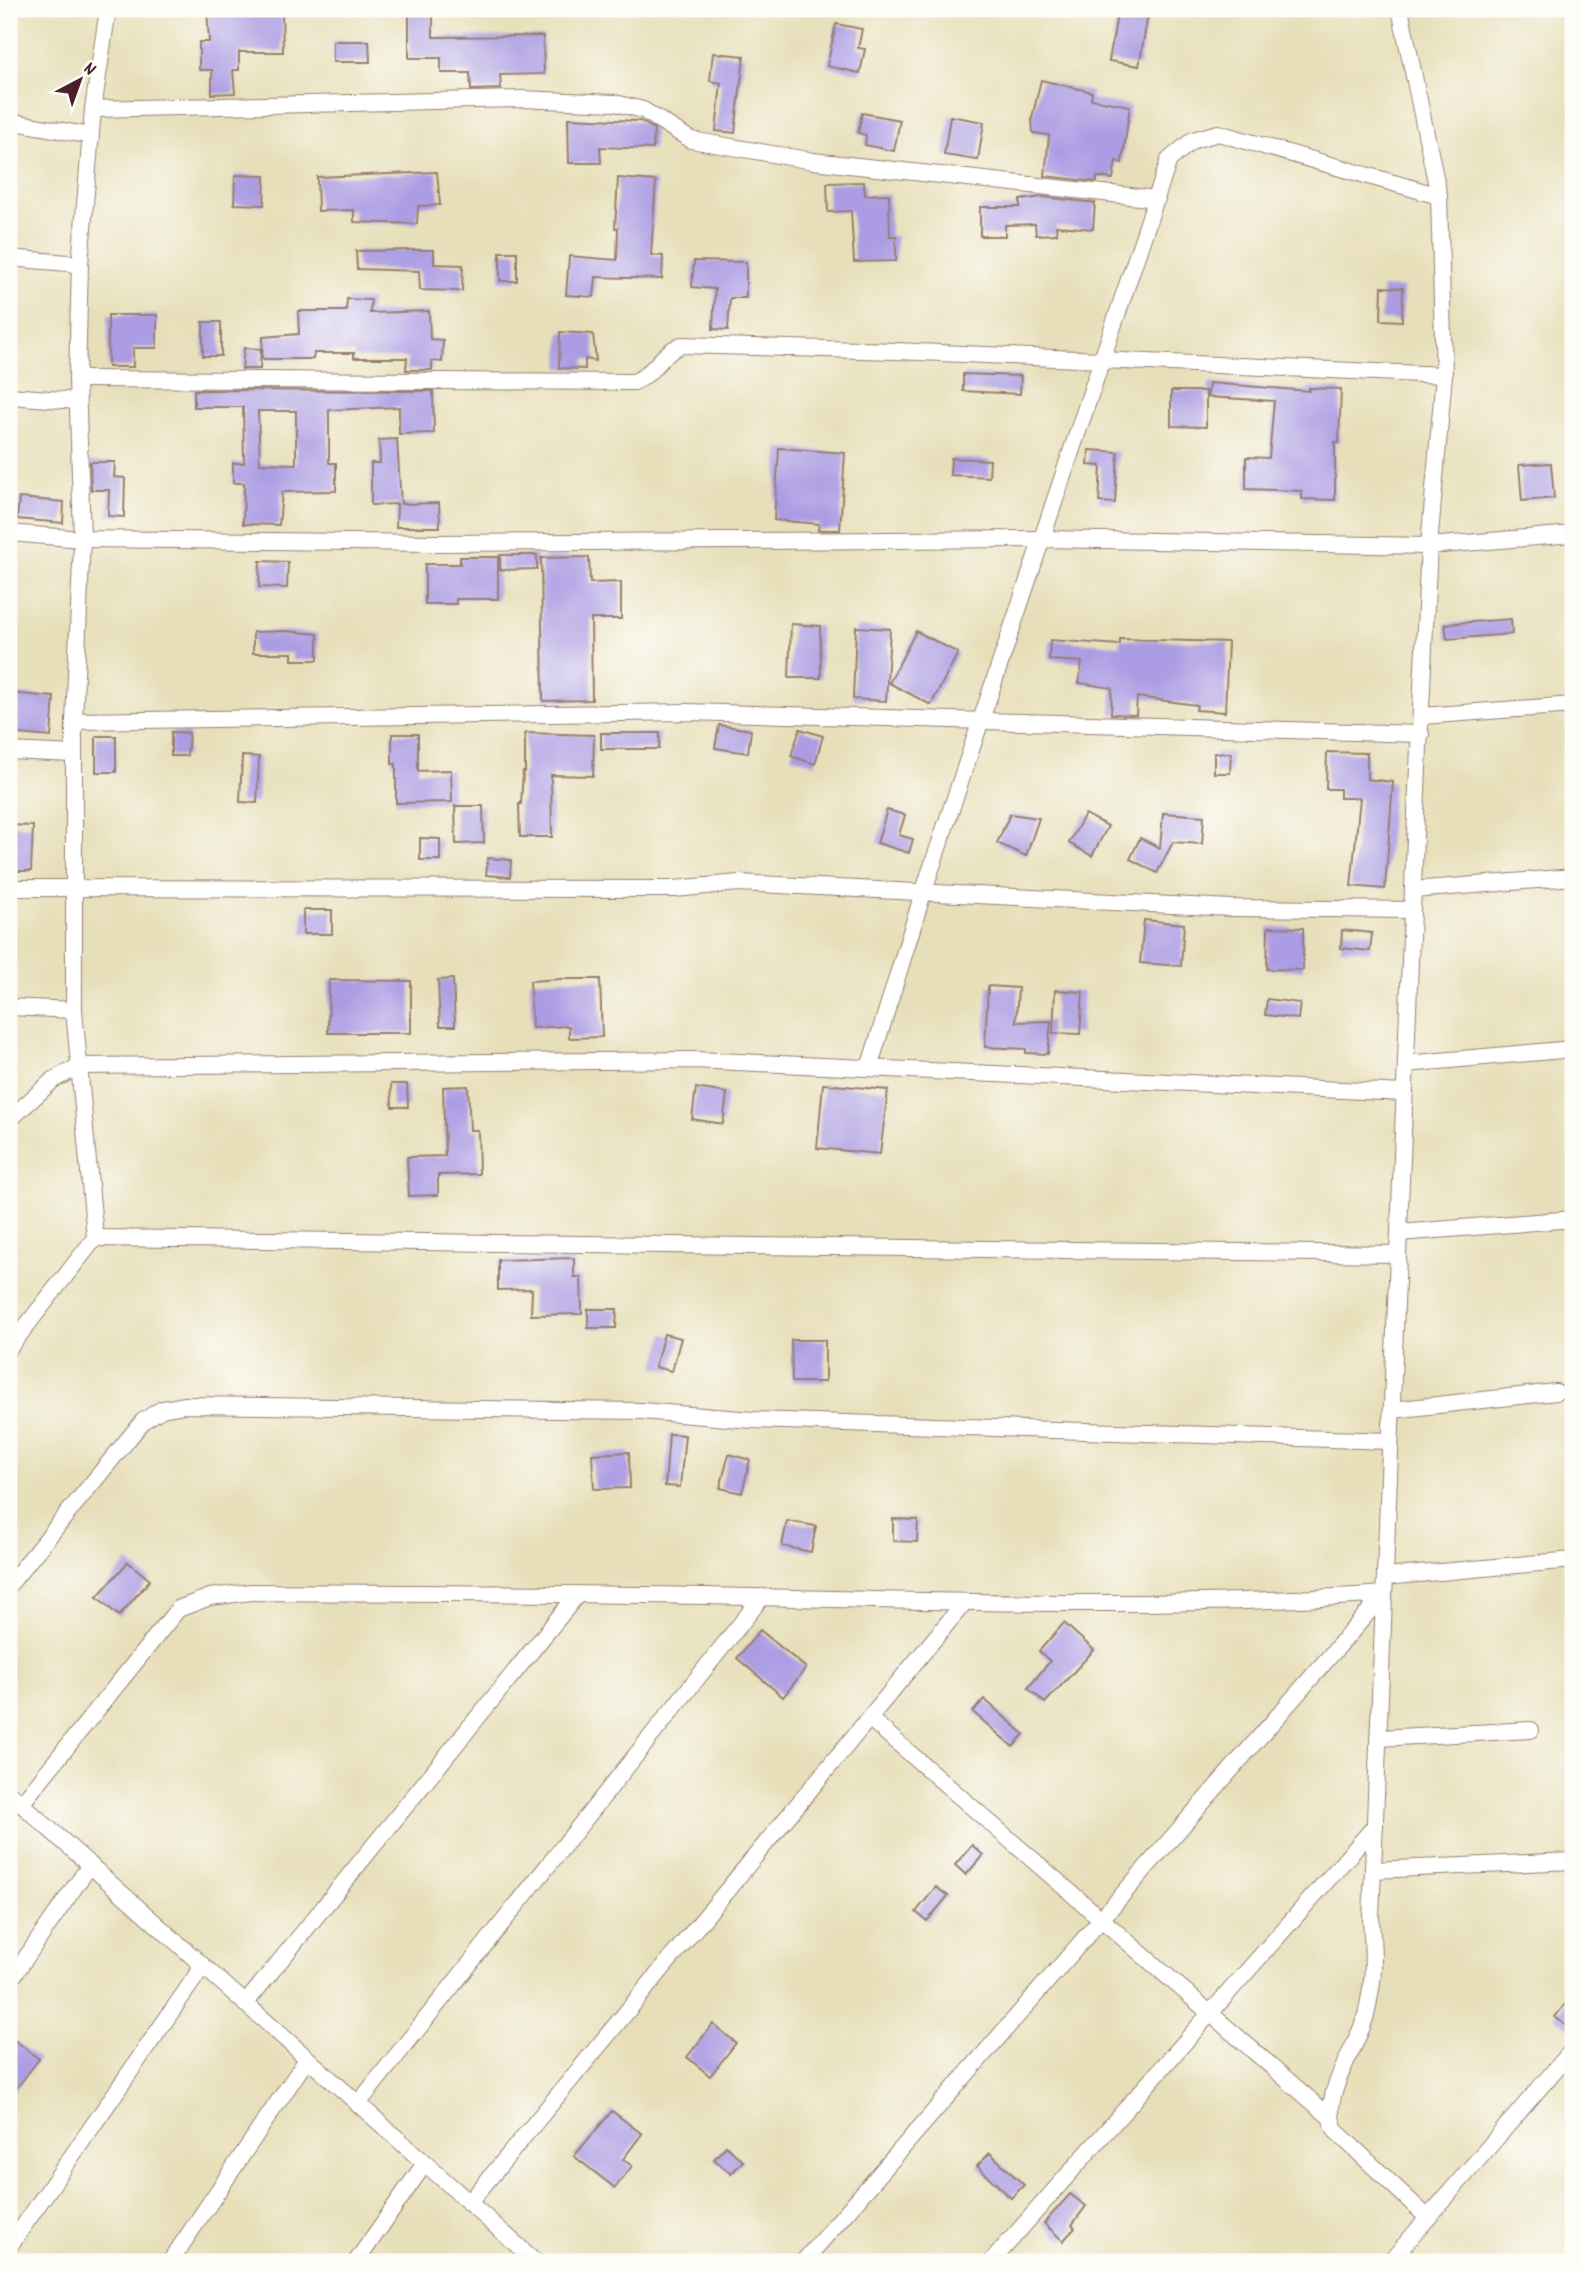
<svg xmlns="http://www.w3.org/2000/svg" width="1582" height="2271" viewBox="0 0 1582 2271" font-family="Dekko,sans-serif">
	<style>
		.building { fill: #ab9ce3; fill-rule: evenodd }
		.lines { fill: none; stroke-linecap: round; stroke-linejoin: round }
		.minor-casing { stroke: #987f72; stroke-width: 18 }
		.minor { stroke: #fff; stroke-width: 16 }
	</style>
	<rect width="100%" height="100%" fill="#fdfcf7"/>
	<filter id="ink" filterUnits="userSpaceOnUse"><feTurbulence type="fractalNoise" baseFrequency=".0143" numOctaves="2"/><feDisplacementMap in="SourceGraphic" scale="14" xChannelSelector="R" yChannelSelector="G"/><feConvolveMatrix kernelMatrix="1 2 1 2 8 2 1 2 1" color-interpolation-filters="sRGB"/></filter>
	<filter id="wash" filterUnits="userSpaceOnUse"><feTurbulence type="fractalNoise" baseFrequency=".00686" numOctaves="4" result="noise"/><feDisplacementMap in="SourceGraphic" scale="28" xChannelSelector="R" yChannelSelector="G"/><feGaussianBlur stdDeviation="1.57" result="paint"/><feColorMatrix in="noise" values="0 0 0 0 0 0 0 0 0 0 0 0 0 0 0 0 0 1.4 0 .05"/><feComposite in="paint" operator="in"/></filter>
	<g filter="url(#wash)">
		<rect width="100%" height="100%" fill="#e7dfb9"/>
		<g id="blocks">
			<g class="building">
				<path d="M207,9H282L283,52H239V70H233L235,93L212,94V70H199V42H209Z"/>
				<path d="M409,9H433V37L543,36L544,74L500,75L501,89L471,90L470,73H441V58H409Z"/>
				<path d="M1118,9H1149L1139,66L1109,61Z"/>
				<path d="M836,24L862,29L858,48L865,49L860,73L827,66Z"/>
				<path d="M333,41H369L370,62H333Z"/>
				<path d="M713,53L744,56L735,133L716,131L721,83L710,81Z"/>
				<path d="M1041,80L1092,92L1091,99L1130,106L1122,163L1116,161L1113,179L1097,177V182L1045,176L1049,135L1033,133L1032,118Z"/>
				<path d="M862,113L900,120L894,151L865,145L866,135L858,133Z"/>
				<path d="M950,116L984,122L978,160L944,155Z"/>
				<path d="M568,118L640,121L654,129L653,149L600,147L601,163H569Z"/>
				<path d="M437,172L440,205L418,206L417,224L354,222V210L318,211L317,177Z"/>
				<path d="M235,175L265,176L264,205L234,204Z"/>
				<path d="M618,178L656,181L651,255L663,256L662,279L596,277L594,297L566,295L569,256L617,260L618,228H615Z"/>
				<path d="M864,182L865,195L889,194L890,236H896V261L854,262L851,211L828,212L827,183Z"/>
				<path d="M1043,197L1095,203L1093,229L1056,226L1057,234L1036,235L1035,224L1005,225V236H980V207H1020V200Z"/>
				<path d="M416,250H434V264L463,265L462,291L420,290L419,271L357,269L356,251Z"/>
				<rect x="500" y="252" width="17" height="29"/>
				<path d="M694,261L746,262V298H730L728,330L713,329L715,289L692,287Z"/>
				<path d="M1382,287L1403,288L1402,321L1381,320Z"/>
				<path d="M347,299L371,300L370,313L429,311L430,339L443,340L442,362L432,361V370H406L407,358H354V353H314L313,359H262L263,337L299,334L298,311H346Z"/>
				<path d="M108,315H157V348H133V367H108Z"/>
				<rect x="203" y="322" width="18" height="34"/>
				<path d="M560,332L593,334L596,361L585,359V369L559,368Z"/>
				<path d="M244,348L261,349L260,369H242Z"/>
				<path d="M963,374L1021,376L1020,394L963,391Z"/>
				<path d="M1209,383L1309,391V388L1341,389L1339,443L1335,442V500L1302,499V491L1246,489V457L1269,458L1274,401L1208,397Z"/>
				<path d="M194,390L433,391L434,433L399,434V407L329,410V463H336V491L282,492L279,525L243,524L244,483H233V463H244L243,407H194ZM258,411H296V464L260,463Z"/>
				<path d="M1171,391H1206V427L1171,426Z"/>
				<path d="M397,439L401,504L439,503L440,527H396L397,504L371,505V463H380L379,440Z"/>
				<path d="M779,448L845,453L840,530H818L819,524L774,520Z"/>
				<path d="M1089,450L1118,452L1115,503L1099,502L1101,466L1088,465Z"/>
				<path d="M951,458L990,460L989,477L950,475Z"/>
				<path d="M90,462H115L114,477L125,478L124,517L108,516L109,490H91Z"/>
				<path d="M1551,463L1554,498L1522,501L1519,465Z"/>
				<path d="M19,498L64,502L63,523L17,519Z"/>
				<path d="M500,555H537V569L500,570Z"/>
				<path d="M460,557H498V599H456V604H425V564H460Z"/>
				<path d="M589,557L590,583L621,582V619H591L592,700L543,701L541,558Z"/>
				<path d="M260,561L288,562L287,588L259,587Z"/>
				<path d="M1511,619L1512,634L1447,639L1445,624Z"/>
				<path d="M791,624L820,626L821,678H789Z"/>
				<path d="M856,627L890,629L886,701L853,699Z"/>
				<path d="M287,631L318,634V660H292V653H253V632Z"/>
				<path d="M916,631L958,653L931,705L889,683Z"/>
				<path d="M1120,639L1228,642L1225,712L1196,710L1197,705L1137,697L1136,715L1111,714L1112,688L1079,683L1082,662L1049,660L1050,640L1120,645Z"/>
				<path d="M9,693L54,697L51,737L9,733Z"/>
				<path d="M719,725L751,730L748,753L715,748Z"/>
				<path d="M800,729L823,736L815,764L791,756Z"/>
				<path d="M171,732L189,733L187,756H171Z"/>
				<path d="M525,733L594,735L593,776L551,775L552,837H520L519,804H521L523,772H525Z"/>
				<path d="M601,733H660L659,749H601Z"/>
				<path d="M392,734H418V771L451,770L452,802L396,803V764H392Z"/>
				<rect x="96" y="736" width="20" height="36"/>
				<path d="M1327,752L1367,753V779L1393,782L1385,889L1351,886L1360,798H1340V789H1326Z"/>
				<path d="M1214,753H1231L1230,773H1214Z"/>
				<path d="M242,756L259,757L257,803L240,802Z"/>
				<path d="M455,806H483L484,843L456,844Z"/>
				<path d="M887,810L905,815L899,835L913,839L909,853L877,843Z"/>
				<path d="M1163,813L1204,816L1202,844L1173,842L1157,873L1130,859L1140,838L1160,848Z"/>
				<path d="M1010,814L1039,818L1026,856L997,843Z"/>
				<path d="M1085,814L1108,826L1092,856L1069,843Z"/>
				<path d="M9,825L33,826L31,871H9Z"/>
				<path d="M420,838L440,839V860H420Z"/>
				<path d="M488,858L511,860L510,877L486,875Z"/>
				<rect x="303" y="910" width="29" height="24"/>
				<path d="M1144,920L1184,924L1181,966L1140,963Z"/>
				<path d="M1268,927L1303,928V970L1267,969Z"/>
				<path d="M1342,930L1372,933L1370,951L1341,948Z"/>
				<path d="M453,979L455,1026H440L438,980Z"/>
				<path d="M561,979H600L602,1037L569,1038V1026L532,1028L530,981Z"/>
				<path d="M329,980L411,981V1033H328Z"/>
				<path d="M988,986L1018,988L1016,1022L1051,1021L1048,1054L1026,1053V1049L985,1047Z"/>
				<path d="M1055,990L1083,992L1080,1034L1053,1033Z"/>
				<path d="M1267,999L1300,1003L1298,1019L1265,1015Z"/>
				<path d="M391,1084H407L408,1107H392Z"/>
				<path d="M823,1084L888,1090L880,1154L817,1148Z"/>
				<path d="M468,1086L470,1130H478L479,1174L438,1175V1195L409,1196L407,1157L445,1156L443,1087Z"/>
				<path d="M696,1088L727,1093L723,1124L692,1119Z"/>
				<path d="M574,1258V1277H581L582,1314L531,1315L532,1289L498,1290V1260Z"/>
				<path d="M588,1309H617L616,1328H588Z"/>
				<path d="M664,1334L681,1338L672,1371L655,1367Z"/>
				<path d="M791,1340H825V1382H792Z"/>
				<path d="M669,1434L685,1435L680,1487L665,1486Z"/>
				<path d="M629,1452L630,1488L594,1489L592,1454Z"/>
				<path d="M729,1454L750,1460L742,1493L720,1488Z"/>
				<path d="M893,1519L918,1520L917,1542L893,1541Z"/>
				<path d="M787,1521L816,1526L811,1552L782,1546Z"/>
				<path d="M128,1562L150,1580L119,1616L97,1597Z"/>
				<path d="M1064,1623L1094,1650L1045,1703L1028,1688L1050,1661L1039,1651Z"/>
				<path d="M760,1630L806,1668L783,1697L737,1658Z"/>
				<path d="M984,1699L1024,1734L1013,1747L973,1712Z"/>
				<path d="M972,1845L983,1855L966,1875L955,1865Z"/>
				<path d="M936,1887L948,1896L927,1921L916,1912Z"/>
				<path d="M1573,1994V2031L1555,2017Z"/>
				<path d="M713,2024L736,2043L710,2076L687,2057Z"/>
				<path d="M9,2036L39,2059L9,2098Z"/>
				<path d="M612,2111L642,2134L623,2159L632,2166L615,2188L574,2156Z"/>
				<path d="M726,2146L743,2161L731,2174L714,2159Z"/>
				<path d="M990,2153L1024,2185L1011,2198L977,2166Z"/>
				<path d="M1070,2194L1086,2206L1072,2225L1075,2228L1063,2241L1044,2223Z"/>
			</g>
		</g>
	</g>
	<g filter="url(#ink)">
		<use href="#blocks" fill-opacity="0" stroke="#987f72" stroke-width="2"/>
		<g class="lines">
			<g class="minor-casing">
				<g id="minor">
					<path d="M1400,9L1439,196L1444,375L1429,546L1417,789L1371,1918C1372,1941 1375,1966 1371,1989C1369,1999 1368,2011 1364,2021C1355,2051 1316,2103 1337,2132L1428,2218"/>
					<path d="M93,109L522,99L615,103L643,110L691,140L813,161L1157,199"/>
					<path d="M9,121L91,136"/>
					<path d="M9,258L80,264"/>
					<path d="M77,379L634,382C654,374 660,354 681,345L896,351L1444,375"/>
					<path d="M9,396L77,401"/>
					<path d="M9,533L82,539L434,543L1044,539L1429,546L1573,534"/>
					<path d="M1422,716L1573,705"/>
					<path d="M74,721L688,712L1421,734"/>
					<path d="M9,751L74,754"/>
					<path d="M9,888L674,889L739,883L1231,908L1412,910"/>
					<path d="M1413,890L1573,877"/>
					<path d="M9,1007L74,1010"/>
					<path d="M1406,1064L1573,1049"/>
					<path d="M869,1068L923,893L1169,160L1193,140L1218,133L1439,196"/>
					<path d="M9,1120L53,1080L80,1066L694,1060L1405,1093"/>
					<path d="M1399,1233L1573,1219"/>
					<path d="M95,1238L1398,1254"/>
					<path d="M9,1348L95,1238L74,1010V721L82,539L77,379L80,264L93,109L108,9"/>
					<path d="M1392,1410L1556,1392"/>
					<path d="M1385,1577L1573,1560"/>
					<path d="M9,1585L143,1421L162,1409L184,1405L641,1411L753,1420L1390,1441"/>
					<path d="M869,1718L1330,2117"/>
					<path d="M1378,1738L1531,1730"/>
					<path d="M9,1793L536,2262"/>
					<path d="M21,1804L178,1609L210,1597L251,1592C403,1593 555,1593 707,1596C932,1601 1159,1610 1384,1594"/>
					<path d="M1373,1870L1573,1861"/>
					<path d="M9,1982L90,1865"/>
					<path d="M245,2004L577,1595"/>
					<path d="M358,2104L762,1597"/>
					<path d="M469,2203L964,1603"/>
					<path d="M9,2247L203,1966"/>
					<path d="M992,2261L1375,1826"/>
					<path d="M170,2262L307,2059"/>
					<path d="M356,2262L425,2163"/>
					<path d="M803,2262L1384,1594"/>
					<path d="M1390,2262L1573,2049"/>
				</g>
			</g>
			<use href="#minor" class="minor"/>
		</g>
	</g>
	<rect width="1582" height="2271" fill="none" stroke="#fdfcf7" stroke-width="35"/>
	<g transform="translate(80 80) rotate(41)" stroke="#fdfcf7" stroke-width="5" paint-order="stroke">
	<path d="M0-5L12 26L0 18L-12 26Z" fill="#4a1f2b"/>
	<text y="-10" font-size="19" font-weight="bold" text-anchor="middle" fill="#4a1f2b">N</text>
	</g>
</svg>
